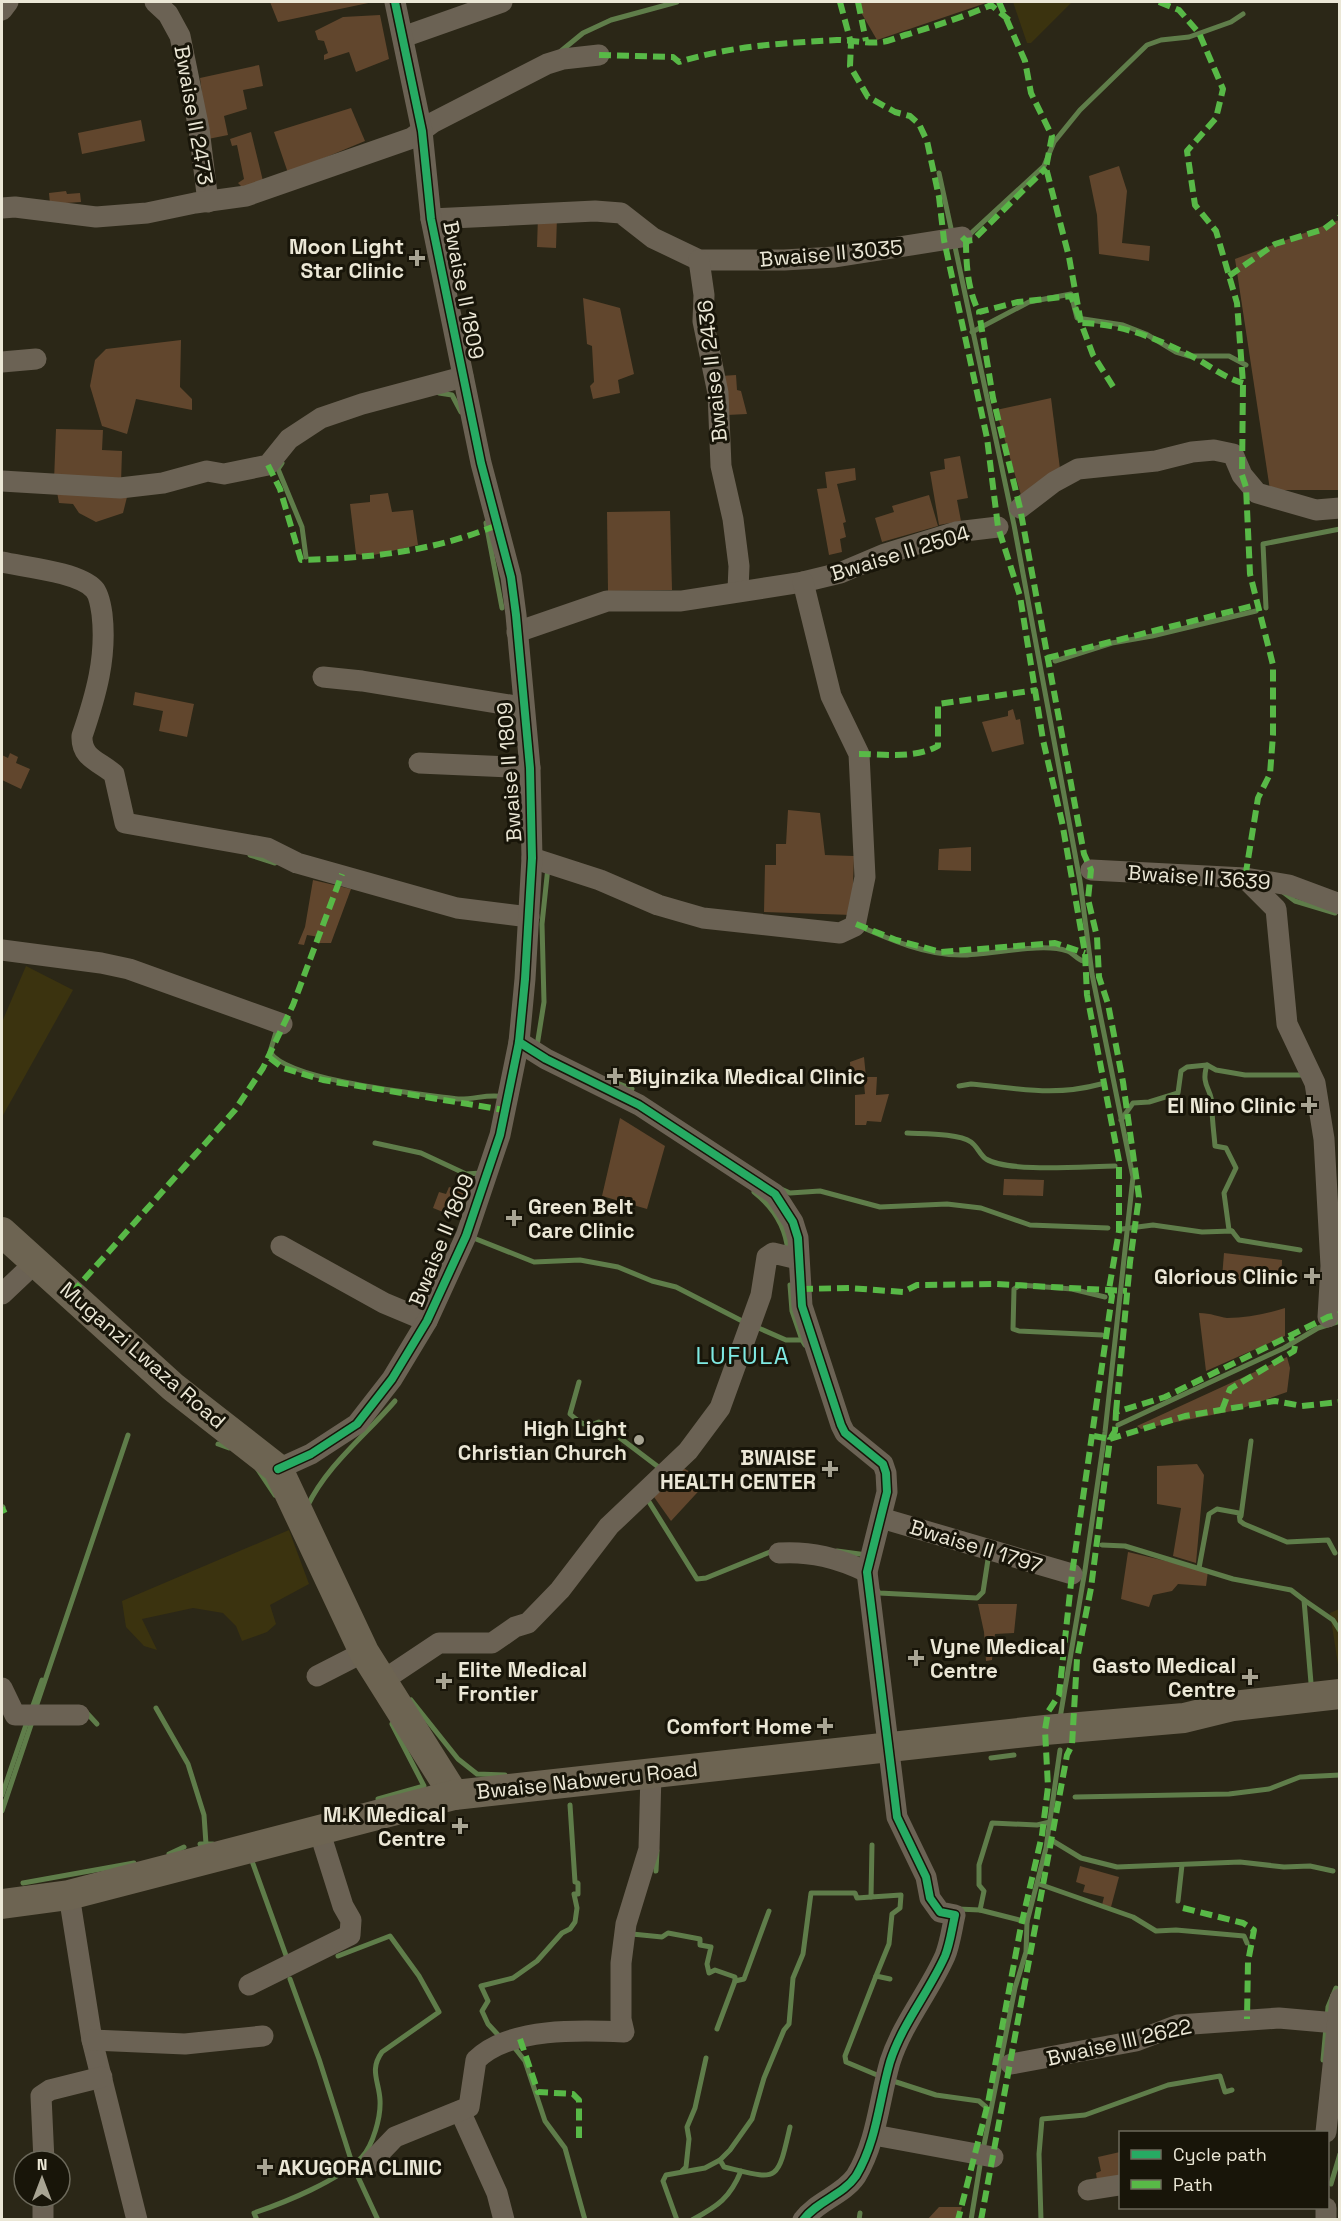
<svg xmlns="http://www.w3.org/2000/svg" width="1341" height="2221" viewBox="0 0 1341 2221" font-family="'Space Grotesk',sans-serif">
	<style>
		.built { fill: #3b330f }
		.green { fill: #61462d }
		.lines { fill: none; stroke-linecap: round; stroke-linejoin: round }
		.stream { stroke: #5f7d4a; stroke-width: 5 }
		.street { stroke: #6b6254; stroke-width: 21 }
		.secondary { stroke: #6d6452; stroke-width: 30 }
		.quiet { stroke: #58b947; stroke-width: 6; stroke-dasharray: 12 6; stroke-linecap: butt }
		.cycleway-casing { stroke: #181509; stroke-width: 11 }
		.cycleway { stroke: #26ab63; stroke-width: 8 }
		.poi-dot { fill: #a8a493; stroke: #181509; stroke-width: 2 }
		.labels { text-anchor: middle; dominant-baseline: central; stroke-width: 6; stroke-linejoin: round; paint-order: stroke }
		.street-label { font-size: 21px; fill: #ebe7d6; stroke: #181509 }
		.poi-label { font-size: 21px; font-weight: bold; fill: #ebe7d6; stroke: #181509; text-anchor: end }
		.quarter-label { font-size: 24px; letter-spacing: 1.5px; fill: #7feae3; stroke: #181509 }
	</style>
	<rect width="100%" height="100%" fill="#2b2717"/>
	<g class="built">
		<path d="M1013,2H1072L1031,43H1027Z"/>
		<path d="M26,966L73,990L2,1117V1022Z"/>
		<path d="M289,1530L309,1584L270,1605L276,1624L267,1632L242,1641L236,1626L223,1613L193,1608L142,1619L157,1650L144,1646L126,1627L122,1601Z"/>
		<path d="M1339,1609V1671L1330,1613Z"/>
	</g>
	<g class="green">
		<path d="M270,2H373L278,22Z"/>
		<path d="M855,2H989L877,40Z"/>
		<path d="M380,15L389,59L356,72L349,52L324,60V55L328,53L324,41L318,40L315,31L343,17Z"/>
		<path d="M259,65L263,86L243,90L247,109L224,116L228,135L208,139L200,78Z"/>
		<path d="M351,108L365,141L288,173L274,132Z"/>
		<path d="M141,120L145,141L82,154L78,133Z"/>
		<path d="M251,132L263,181L242,187L238,183L244,179L237,145L232,146L230,139Z"/>
		<path d="M1119,166L1127,191L1122,243L1150,246L1149,261L1099,254L1097,215L1089,176Z"/>
		<path d="M66,191L67,194L80,193L81,202L50,204L49,193Z"/>
		<path d="M538,215L557,217L556,248L537,247Z"/>
		<path d="M1339,220V490H1270L1235,259Z"/>
		<path d="M583,298L620,308L634,374L618,380L620,393L593,399L590,386L594,382L592,346L587,344Z"/>
		<path d="M181,340L180,387L192,399V410L136,399L127,434L102,426L90,386L95,360L106,349Z"/>
		<path d="M736,375L737,390L741,391L747,414L727,415L721,376Z"/>
		<path d="M1051,398L1061,477L1023,502L996,410Z"/>
		<path d="M56,429L103,430L102,450L122,451L121,483L54,481Z"/>
		<path d="M960,456L968,498L957,500L961,521L939,525L930,472L945,469L944,459Z"/>
		<path d="M855,468L856,480L837,484L846,522L843,523L846,537L840,539L842,552L829,555L817,489L827,488L825,472Z"/>
		<path d="M57,492L127,497L123,513L96,522L79,513L73,504L59,503Z"/>
		<path d="M388,493L392,512L413,510L418,545L369,556L356,554L350,504L370,502V495Z"/>
		<path d="M929,495L938,526L882,542L875,518L894,512L892,506Z"/>
		<path d="M670,511L672,590L608,591L607,512Z"/>
		<path d="M135,692L194,704L187,737L159,731L163,711L133,705Z"/>
		<path d="M1013,709L1016,720L1020,719L1024,744L992,752L982,722L1008,716V711Z"/>
		<path d="M10,753L18,757L16,763L30,769L21,789L2,780V755L8,758Z"/>
		<path d="M788,810L820,813L825,855L854,856L852,915L764,912L765,865H776V844H786Z"/>
		<path d="M971,847V871L938,870L939,849Z"/>
		<path d="M313,880L351,889L331,943H318L319,937L307,935L304,945L298,944L305,927Z"/>
		<path d="M864,1057L866,1077H877L876,1095L889,1094L881,1122L867,1121L866,1125H855V1095L865,1094L864,1083L851,1080L850,1062Z"/>
		<path d="M620,1118L665,1146L647,1209L602,1196Z"/>
		<path d="M1004,1179L1044,1180L1043,1196L1003,1195Z"/>
		<path d="M449,1187L467,1194L458,1218L433,1208L439,1192L446,1194Z"/>
		<path d="M1224,1253L1282,1260L1281,1286L1222,1278Z"/>
		<path d="M1285,1308V1336L1206,1371L1199,1313C1211,1313 1219,1317 1227,1318C1247,1318 1266,1314 1285,1308Z"/>
		<path d="M1287,1357L1290,1368L1287,1392L1237,1410L1141,1429L1137,1426Z"/>
		<path d="M1197,1464L1204,1475L1196,1563L1173,1556L1181,1508L1157,1504V1466Z"/>
		<path d="M680,1466L707,1482L671,1521L654,1497Z"/>
		<path d="M1128,1552L1208,1571L1206,1586L1178,1584L1172,1591L1153,1595L1149,1607L1121,1599Z"/>
		<path d="M978,1604H1017L1014,1633L995,1634L992,1660L986,1661L984,1632Z"/>
		<path d="M1080,1866L1119,1877L1111,1907L1102,1905L1104,1897L1083,1892L1085,1885L1076,1882Z"/>
		<path d="M1120,2152V2176L1097,2180L1096,2173L1101,2171L1098,2157Z"/>
		<path d="M939,2207H962L959,2219H928Z"/>
	</g>
	<g class="lines">
		<g class="stream">
			<path d="M561,51L583,33L611,20L677,2"/>
			<path d="M939,173L952,233"/>
			<path d="M968,236L1044,166L1054,142L1080,110L1147,45L1161,40L1189,37L1231,22L1243,14"/>
			<path d="M954,242L1014,525L1080,881L1092,974L1133,1177L1105,1432L1085,1570L1060,1718"/>
			<path d="M972,332L1029,302L1071,294L1077,318L1123,325L1146,334L1176,352L1189,356H1229L1246,365"/>
			<path d="M439,393L452,395L461,412"/>
			<path d="M282,463L278,469L302,527L306,557"/>
			<path d="M486,523L502,608"/>
			<path d="M1266,608L1263,544L1340,529"/>
			<path d="M1055,661L1112,643L1152,636L1256,611"/>
			<path d="M250,855L275,863"/>
			<path d="M1283,892L1295,901L1335,913"/>
			<path d="M859,926C891,940 926,955 961,955C990,955 1043,942 1067,951C1073,953 1077,959 1083,961"/>
			<path d="M275,1028L277,1029L270,1052C288,1081 420,1094 458,1099C474,1100 489,1093 504,1097"/>
			<path d="M537,1046L544,1002L542,924L548,867"/>
			<path d="M1207,1065C1200,1087 1213,1089 1212,1107C1212,1120 1214,1133 1215,1146L1226,1148L1236,1168L1224,1193L1229,1230L1232,1231"/>
			<path d="M617,1083L632,1089"/>
			<path d="M959,1086L971,1084C1018,1088 1053,1097 1101,1084"/>
			<path d="M1121,1120L1133,1103L1149,1102L1178,1093L1181,1071L1187,1067L1207,1065L1216,1070L1245,1075H1303"/>
			<path d="M907,1133C923,1134 958,1133 971,1142C977,1146 980,1155 986,1159C1009,1173 1088,1166 1115,1166"/>
			<path d="M375,1143L421,1153L466,1174L481,1173"/>
			<path d="M781,1189L790,1193L820,1191L880,1207L947,1204L981,1208L1030,1225L1108,1228"/>
			<path d="M754,1192C773,1207 786,1227 788,1252"/>
			<path d="M1122,1229L1153,1225L1202,1232L1232,1231L1239,1240L1300,1250"/>
			<path d="M471,1237L534,1262L580,1260L618,1267L652,1281L676,1287L746,1323"/>
			<path d="M790,1285L792,1311L802,1340"/>
			<path d="M754,1326L786,1340H802L805,1345"/>
			<path d="M1102,1335L1019,1331L1013,1329L1014,1289L1020,1285L1072,1289L1105,1297"/>
			<path d="M579,1382L570,1414C579,1422 587,1429 599,1422L661,1469"/>
			<path d="M1118,1425L1284,1348L1318,1328L1337,1322L1339,1304"/>
			<path d="M218,1444L229,1448"/>
			<path d="M257,1468L275,1495"/>
			<path d="M646,1497L697,1579L706,1578L775,1550"/>
			<path d="M307,1507C327,1465 365,1436 395,1401"/>
			<path d="M2,1508L3,1507"/>
			<path d="M1241,1516L1251,1441"/>
			<path d="M1102,1545L1125,1546L1233,1579L1291,1590L1304,1600L1311,1683"/>
			<path d="M837,1551L867,1555"/>
			<path d="M1199,1568L1209,1514L1217,1509L1239,1513L1240,1521L1244,1524L1287,1542L1328,1540L1335,1553"/>
			<path d="M877,1590L879,1593L977,1598L983,1592L989,1553"/>
			<path d="M1304,1600L1333,1620L1340,1631"/>
			<path d="M411,1700L458,1759L477,1774L505,1775"/>
			<path d="M156,1708L188,1764L204,1815L206,1844"/>
			<path d="M35,1710L128,1435"/>
			<path d="M31,1711L42,1680"/>
			<path d="M85,1711L97,1724"/>
			<path d="M991,1758L1014,1755"/>
			<path d="M2,1795L28,1719"/>
			<path d="M1075,1797L1229,1794L1269,1789L1300,1777L1340,1775"/>
			<path d="M378,1799L424,1786L392,1724"/>
			<path d="M2,1811L33,1719"/>
			<path d="M1048,1838L1081,1858L1117,1867L1240,1862L1284,1867L1310,1866L1333,1871"/>
			<path d="M200,1844H213"/>
			<path d="M872,1845L871,1897L901,1895L900,1908L892,1914L889,1944L876,1976"/>
			<path d="M169,1854L184,1847"/>
			<path d="M252,1861L288,1961"/>
			<path d="M656,1871L657,1851"/>
			<path d="M23,1883L134,1863"/>
			<path d="M1039,1884L1133,1917L1156,1931L1176,1930L1244,1936L1247,1943"/>
			<path d="M1178,1901L1182,1865"/>
			<path d="M958,1909L980,1910L1027,1922"/>
			<path d="M980,1910L984,1891L979,1885V1865L992,1823L1037,1825L1050,1822"/>
			<path d="M631,1930L632,1934L662,1937L668,1933L700,1939V1945L711,1947L707,1964L709,1973L715,1970L735,1977V1981"/>
			<path d="M290,1979L319,2059L353,2166L378,2220"/>
			<path d="M1327,2018L1328,2007L1336,1988"/>
			<path d="M717,2029L735,1981L744,1979L769,1911"/>
			<path d="M501,2038L488,2024L482,2011L488,2001L481,1986L513,1978L537,1961L562,1933L570,1929L575,1922L577,1908L574,1894H578V1883L575,1882L570,1805"/>
			<path d="M514,2047L525,2061L545,2121L565,2148L585,2220"/>
			<path d="M1323,2060L1326,2027"/>
			<path d="M877,2075L846,2062L845,2056L876,1976L890,1979"/>
			<path d="M890,2080L936,2095L979,2101L986,2107"/>
			<path d="M983,2150L1015,1988L1026,1952L1027,1922L1046,1848L1060,1750"/>
			<path d="M720,2160L724,2167C778,2180 777,2184 790,2127"/>
			<path d="M682,2171L686,2167L689,2139L687,2127L695,2108L706,2058"/>
			<path d="M1331,2184L1340,2154"/>
			<path d="M257,2220L254,2213C286,2202 338,2181 362,2157C373,2145 381,2117 380,2100C379,2081 369,2070 382,2052L439,2012L419,1976L390,1936L338,1956"/>
			<path d="M677,2220L663,2181L666,2175L705,2168L720,2160L730,2150L752,2119L764,2078L784,2030L789,2024L793,1978L803,1954L811,1893H855L857,1898L871,1897"/>
			<path d="M692,2220C718,2206 730,2198 741,2171"/>
			<path d="M859,2220L860,2213"/>
			<path d="M971,2220L981,2159"/>
			<path d="M1041,2220L1039,2154L1042,2119L1085,2115L1168,2085L1220,2076L1225,2092L1232,2090"/>
		</g>
		<g class="street">
			<path d="M155,2L168,14L180,36L199,129L208,202"/>
			<path d="M2,10L8,2"/>
			<path d="M403,37L502,2"/>
			<path d="M2,208L15,207L96,217L147,213L195,203L246,196L412,138L432,123L547,64L563,59L599,55"/>
			<path d="M431,219L595,211L621,213L653,238L699,260H784L835,257L962,237"/>
			<path d="M699,260L704,295L703,321L718,393L721,466L733,519L739,566L738,590"/>
			<path d="M2,362L36,359"/>
			<path d="M2,481L120,488L163,483L207,471L224,474L268,465L289,439L321,418L362,404L463,377"/>
			<path d="M1020,508L1054,482L1078,469L1156,461L1192,452L1214,450L1233,454L1242,475L1257,493L1316,510L1340,508"/>
			<path d="M2,562C24,567 78,572 94,589C99,594 101,607 102,614C107,657 96,695 82,736C81,758 99,761 114,774L125,823L267,848L297,863L457,908L529,917"/>
			<path d="M517,632L607,601H681L803,582L840,573L885,554L956,532L998,527"/>
			<path d="M323,677L362,681L522,707"/>
			<path d="M419,763L530,768"/>
			<path d="M532,858L600,880L658,905L703,918L840,933L855,926L865,877L859,754L831,696L803,582"/>
			<path d="M1091,870L1245,878L1289,885L1340,904"/>
			<path d="M1245,878L1276,909L1287,1024L1315,1083L1324,1139L1331,1266L1328,1317"/>
			<path d="M2,950L101,963L129,969L282,1024"/>
			<path d="M519,1042L546,1059L639,1105L775,1194L793,1222L798,1238L802,1306L841,1425L845,1433L883,1464L886,1473L887,1492L867,1572L897,1817L926,1877L930,1898L940,1912L955,1915C952,1928 950,1944 945,1956C929,1992 902,2024 890,2062C879,2100 877,2141 856,2176C843,2195 817,2201 803,2220"/>
			<path d="M281,1246L384,1303L427,1321"/>
			<path d="M2,1294L37,1261"/>
			<path d="M278,1469L311,1454L357,1424L392,1379L427,1321L466,1236L500,1135L519,1042L525,979L532,858L530,768L516,615L511,577L481,463L431,219L422,131L395,2"/>
			<path d="M881,1518L1072,1574"/>
			<path d="M779,1553C811,1551 838,1558 867,1572"/>
			<path d="M317,1676L364,1652"/>
			<path d="M382,1681L439,1643H492L515,1627L528,1623L560,1590L609,1526L688,1451L720,1408L761,1295L767,1257L773,1253L798,1259"/>
			<path d="M2,1688L15,1715H79"/>
			<path d="M69,1895L92,2040L137,2220"/>
			<path d="M249,1985L350,1935L351,1920L343,1906L319,1830"/>
			<path d="M92,2040L185,2044L263,2036"/>
			<path d="M1011,2064L1136,2041L1178,2025L1279,2018L1336,2023"/>
			<path d="M460,2111L497,2193L504,2220"/>
			<path d="M1326,2132L1340,1999"/>
			<path d="M874,2135L993,2157"/>
			<path d="M44,2161L41,2096L50,2090L102,2077"/>
			<path d="M371,2162L395,2137L469,2107L476,2060C509,2027 582,2030 624,2032L621,2019V1963L626,1924L649,1849L651,1773"/>
			<path d="M1088,2190L1120,2185"/>
			<path d="M1326,2208V2220"/>
			<path d="M43,2220V2197"/>
		</g>
		<g class="secondary">
			<path d="M2,1232L173,1387L278,1469L364,1652L454,1795"/>
			<path d="M2,1904L69,1895L454,1795L1045,1730L1184,1718L1233,1706L1340,1694"/>
		</g>
		<g class="quiet">
			<path d="M840,2L851,43L850,66L868,97L895,112L910,116L919,124L927,141L939,197L944,240L987,438L998,527L1020,596L1043,740L1062,822L1085,953L1087,995L1119,1161V1231L1109,1289L1112,1296L1072,1574L1059,1695L1048,1712L1045,1730L1048,1787L1042,1835L1021,1926L988,2103L958,2220"/>
			<path d="M858,2L866,41"/>
			<path d="M999,2L1025,61L1031,93L1052,136L1046,168L1069,257L1081,323L1093,355L1114,388"/>
			<path d="M1159,2L1179,10L1199,33L1223,89L1216,118L1187,151L1195,205L1216,231L1237,303L1243,383L1242,475L1246,487L1250,574L1273,665V735L1270,774L1258,798L1245,878"/>
			<path d="M599,55L673,57L679,62C730,46 784,43 837,40C850,40 868,44 882,42C891,41 900,36 909,34C937,25 964,17 991,5L1009,20"/>
			<path d="M962,237L966,241L973,240L1046,168"/>
			<path d="M966,241C966,265 968,291 979,312"/>
			<path d="M1229,276L1275,244L1324,229L1340,217"/>
			<path d="M268,465L280,489L301,560C370,558 430,552 495,526"/>
			<path d="M1047,658L1256,605"/>
			<path d="M859,754C884,754 915,759 938,746V704L1037,690"/>
			<path d="M856,924L896,940L941,952L1055,943L1085,953"/>
			<path d="M270,1058L283,1068L323,1080L504,1110"/>
			<path d="M801,1289L849,1288L903,1292L917,1285L995,1284L1127,1291"/>
			<path d="M72,1293L235,1110L263,1068L293,1005L342,874"/>
			<path d="M1222,1410L1230,1389L1294,1351L1295,1346L1290,1336"/>
			<path d="M1116,1412L1130,1262L1139,1197L1123,1082L1108,1004L1099,977L1097,937L1088,899L1091,870L1084,854L1020,508L993,398L979,312L1018,302L1071,296L1081,323C1124,324 1161,340 1199,360C1214,369 1226,378 1243,383"/>
			<path d="M1094,1436L1110,1439L1115,1431L1116,1412L1165,1397L1328,1317L1340,1314"/>
			<path d="M2,1511L6,1509"/>
			<path d="M1183,1908L1243,1923L1254,1930L1248,1962L1247,2019"/>
			<path d="M520,2039L538,2092L573,2094L579,2100V2138"/>
			<path d="M981,2220L1067,1755L1072,1745L1077,1659L1091,1588L1110,1439L1185,1416L1275,1401L1302,1406L1340,1402"/>
		</g>
		<g class="cycleway-casing">
			<g id="cycleway">
				<path d="M519,1042L546,1059L639,1105L775,1194L793,1222L798,1238L802,1306L841,1425L845,1433L883,1464L886,1473L887,1492L867,1572L897,1817L926,1877L930,1898L940,1912L955,1915C952,1928 950,1944 945,1956C929,1992 902,2024 890,2062C879,2100 877,2141 856,2176C843,2195 817,2201 803,2220"/>
				<path d="M278,1469L311,1454L357,1424L392,1379L427,1321L466,1236L500,1135L519,1042L525,979L532,858L530,768L516,615L511,577L481,463L431,219L422,131L395,2"/>
			</g>
		</g>
		<use href="#cycleway" class="cycleway"/>
	</g>
	<g class="poi-dot">
		<path d="M414 249h6v6h6v6h-6v6h-6v-6h-6v-6h6z"/>
		<path d="M612 1067h6v6h6v6h-6v6h-6v-6h-6v-6h6z"/>
		<path d="M1306 1096h6v6h6v6h-6v6h-6v-6h-6v-6h6z"/>
		<path d="M511 1209h6v6h6v6h-6v6h-6v-6h-6v-6h6z"/>
		<path d="M1309 1267h6v6h6v6h-6v6h-6v-6h-6v-6h6z"/>
		<circle cx="639" cy="1440" r="6"/>
		<path d="M827 1460h6v6h6v6h-6v6h-6v-6h-6v-6h6z"/>
		<path d="M913 1649h6v6h6v6h-6v6h-6v-6h-6v-6h6z"/>
		<path d="M1247 1668h6v6h6v6h-6v6h-6v-6h-6v-6h6z"/>
		<path d="M441 1672h6v6h6v6h-6v6h-6v-6h-6v-6h6z"/>
		<path d="M822 1717h6v6h6v6h-6v6h-6v-6h-6v-6h6z"/>
		<path d="M457 1817h6v6h6v6h-6v6h-6v-6h-6v-6h6z"/>
		<path d="M262 2158h6v6h6v6h-6v6h-6v-6h-6v-6h6z"/>
	</g>
	<g class="labels">
		<g class="street-label">
			<text transform="translate(194 115) rotate(80)">Bwaise II 2473</text>
			<text transform="translate(831 253) rotate(-5)">Bwaise II 3035</text>
			<text transform="translate(464 290) rotate(79)">Bwaise II 1809</text>
			<text transform="translate(712 371) rotate(-96)">Bwaise II 2436</text>
			<text transform="translate(900 553) rotate(-17)">Bwaise II 2504</text>
			<text transform="translate(509 772) rotate(-94)">Bwaise II 1809</text>
			<text transform="translate(1199 877) rotate(4)">Bwaise II 3639</text>
			<text transform="translate(441 1240) rotate(-68)">Bwaise II 1809</text>
			<text transform="translate(143 1355) rotate(41)">Muganzi Lwaza Road</text>
			<text transform="translate(976 1546) rotate(17)">Bwaise II 1797</text>
			<text transform="translate(587 1780) rotate(-6)">Bwaise Nabweru Road</text>
			<text transform="translate(1119 2042) rotate(-13)">Bwaise III 2622</text>
		</g>
		<g class="poi-label">
			<text x="404" y="246">Moon Light<tspan x="404" dy="24">Star Clinic</tspan></text>
			<text x="628" y="1076" text-anchor="start">Biyinzika Medical Clinic</text>
			<text x="1296" y="1105">El Nino Clinic</text>
			<text x="528" y="1206" text-anchor="start">Green Belt<tspan x="528" dy="24">Care Clinic</tspan></text>
			<text x="1298" y="1276">Glorious Clinic</text>
			<text x="627" y="1428">High Light<tspan x="627" dy="24">Christian Church</tspan></text>
			<text x="816" y="1457">BWAISE<tspan x="816" dy="24">HEALTH CENTER</tspan></text>
			<text x="930" y="1646" text-anchor="start">Vyne Medical<tspan x="930" dy="24">Centre</tspan></text>
			<text x="1236" y="1665">Gasto Medical<tspan x="1236" dy="24">Centre</tspan></text>
			<text x="458" y="1669" text-anchor="start">Elite Medical<tspan x="458" dy="24">Frontier</tspan></text>
			<text x="812" y="1726">Comfort Home</text>
			<text x="446" y="1814">M.K Medical<tspan x="446" dy="24">Centre</tspan></text>
			<text x="278" y="2167" text-anchor="start">AKUGORA CLINIC</text>
		</g>
		<g class="quarter-label">
			<text x="743" y="1355">LUFULA</text>
		</g>
	</g>
	<rect width="1341" height="2221" fill="none" stroke="#ebe7d6" stroke-width="6"/>
	<rect x="1119" y="2131" width="210" height="78" fill="#181509" stroke="#6c695b" stroke-width="1.5"/>
	<rect x="1131" y="2150" width="30" height="9" fill="#26ab63" stroke="#6c695b" stroke-width="1.5"/>
	<text x="1173" y="2161" font-size="18" fill="#ebe7d6">Cycle path</text>
	<rect x="1131" y="2180" width="30" height="9" fill="#58b947" stroke="#6c695b" stroke-width="1.5"/>
	<text x="1173" y="2191" font-size="18" fill="#ebe7d6">Path</text>
	<g transform="translate(42 2179)"><circle r="28" fill="#181509" stroke="#6c695b" stroke-width="1.5"/>
	<path d="M0-4.5L10 22L0 15L-10 22Z" fill="#a8a493"/>
	<text y="-9" font-size="16" font-weight="bold" text-anchor="middle" fill="#ebe7d6">N</text>
	</g>
</svg>
